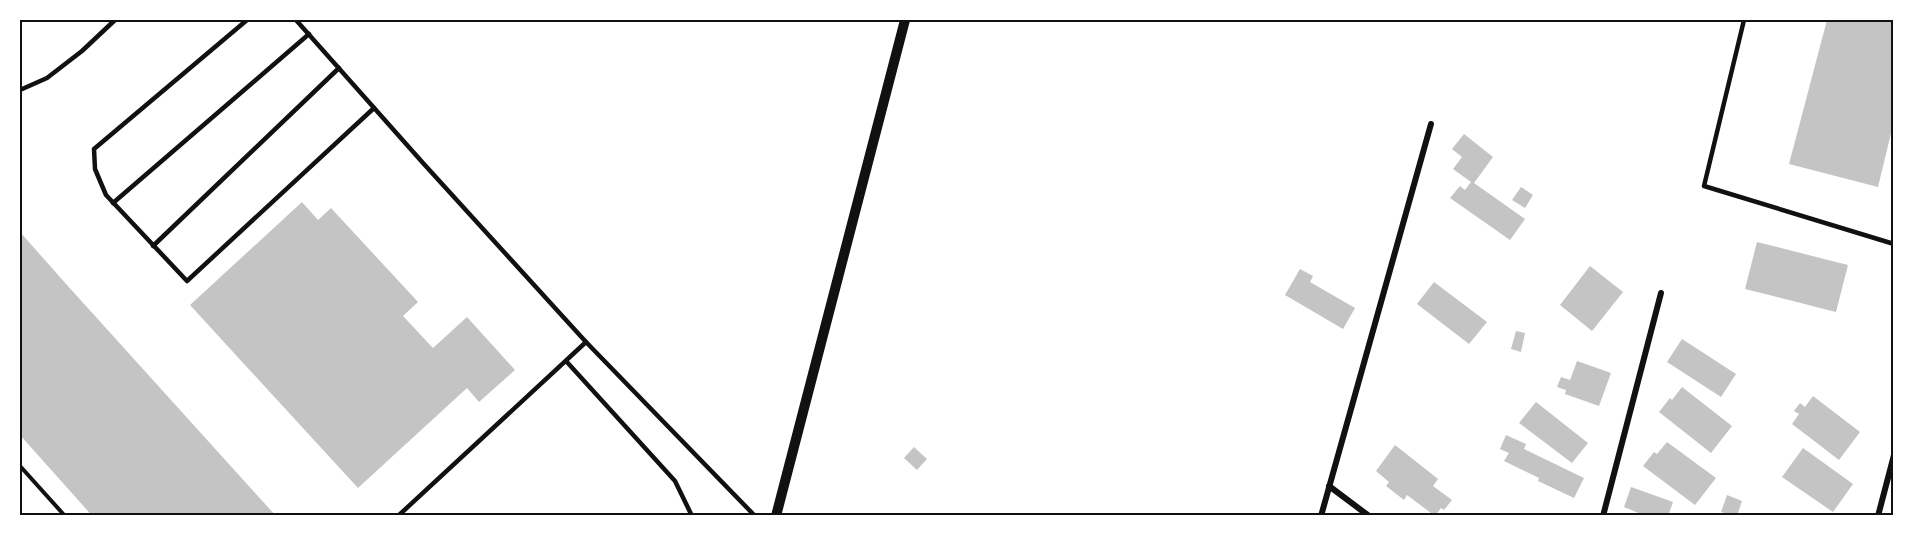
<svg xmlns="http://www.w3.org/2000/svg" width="1913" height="535" viewBox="0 0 1913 535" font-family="Lato,sans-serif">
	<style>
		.building { fill: #c4c4c4 }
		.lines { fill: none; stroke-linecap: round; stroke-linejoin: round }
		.path { stroke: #111; stroke-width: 4 }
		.service { stroke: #111; stroke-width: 4.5 }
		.minor { stroke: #111; stroke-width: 6 }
		.tertiary { stroke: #111; stroke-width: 10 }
		.neatline { fill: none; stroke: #111; stroke-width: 2 }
	</style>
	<rect width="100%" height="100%" fill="#fff"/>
	<g class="building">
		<path d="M1827,20H1893V125L1878,187L1789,164Z"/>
		<path d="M1464,134L1493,157L1474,183L1525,219L1510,240L1450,198L1460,186L1465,190L1471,182L1453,169L1462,157L1452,149Z"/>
		<path d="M1521,187L1533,195L1525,208L1512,200Z"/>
		<path d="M302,202L318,220L331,208L418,302L403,316L433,348L467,317L515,370L479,402L467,388L358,488L190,305Z"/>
		<path d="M20,232L67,285L276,516H92L87,510L20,435Z"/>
		<path d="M1757,242L1848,265L1836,312L1745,289Z"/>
		<path d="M1590,266L1623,292L1592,331L1560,305Z"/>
		<path d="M1300,269L1313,276L1310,282L1355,308L1343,329L1285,295Z"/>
		<path d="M1434,282L1487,322L1469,344L1417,304Z"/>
		<path d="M1516,331L1525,333L1521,352L1511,349Z"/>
		<path d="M1682,339L1736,374L1721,397L1667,362Z"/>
		<path d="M1577,361L1611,373L1599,406L1565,394L1566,390L1557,387L1561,377L1570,380Z"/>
		<path d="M1682,387L1732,426L1711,453L1659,412L1670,398L1672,400Z"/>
		<path d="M1813,396L1860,432L1839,460L1792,424L1799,414L1794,411L1800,403L1805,407Z"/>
		<path d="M1536,402L1588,443L1572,463L1519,423Z"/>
		<path d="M1506,435L1526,444L1524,449L1584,478L1574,498L1538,481L1539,478L1504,461L1509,453L1500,449Z"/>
		<path d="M1667,442L1716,478L1695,505L1643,466L1654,452L1657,454Z"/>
		<path d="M1395,445L1438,479L1433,486L1452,500L1444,510L1441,508L1435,516L1407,495L1404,500L1386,486L1389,482L1376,471Z"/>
		<path d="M914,447L927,459L917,470L904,458Z"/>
		<path d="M1803,448L1853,484L1833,512L1782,477Z"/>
		<path d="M1631,487L1673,502L1668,516H1646L1624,507Z"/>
		<path d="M1727,495L1742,501L1737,516L1721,512Z"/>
	</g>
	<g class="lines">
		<path class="path" d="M20,466L65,516"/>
		<g class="service">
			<path d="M247,20L94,149L95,169L106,195L187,281L374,108"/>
			<path d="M296,20L423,163L586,342"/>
			<path d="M1744,20L1704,186L1894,244"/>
			<path d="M20,90L47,78L82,51L115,20"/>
			<path d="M113,203L309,34"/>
			<path d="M153,246L339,68"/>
			<path d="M566,361L675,481L692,516"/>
			<path d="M398,516L586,342L755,516"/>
		</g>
		<g class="minor">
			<path d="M1329,486L1369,516"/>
			<path d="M1321,516L1431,124"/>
			<path d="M1603,516L1661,293"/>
			<path d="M1878,516L1894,455"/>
		</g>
		<path class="tertiary" d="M776,516L905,20"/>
	</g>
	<rect width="1913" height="535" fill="none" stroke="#ffffff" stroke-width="42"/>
	<rect x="21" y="21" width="1871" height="493" class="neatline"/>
</svg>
